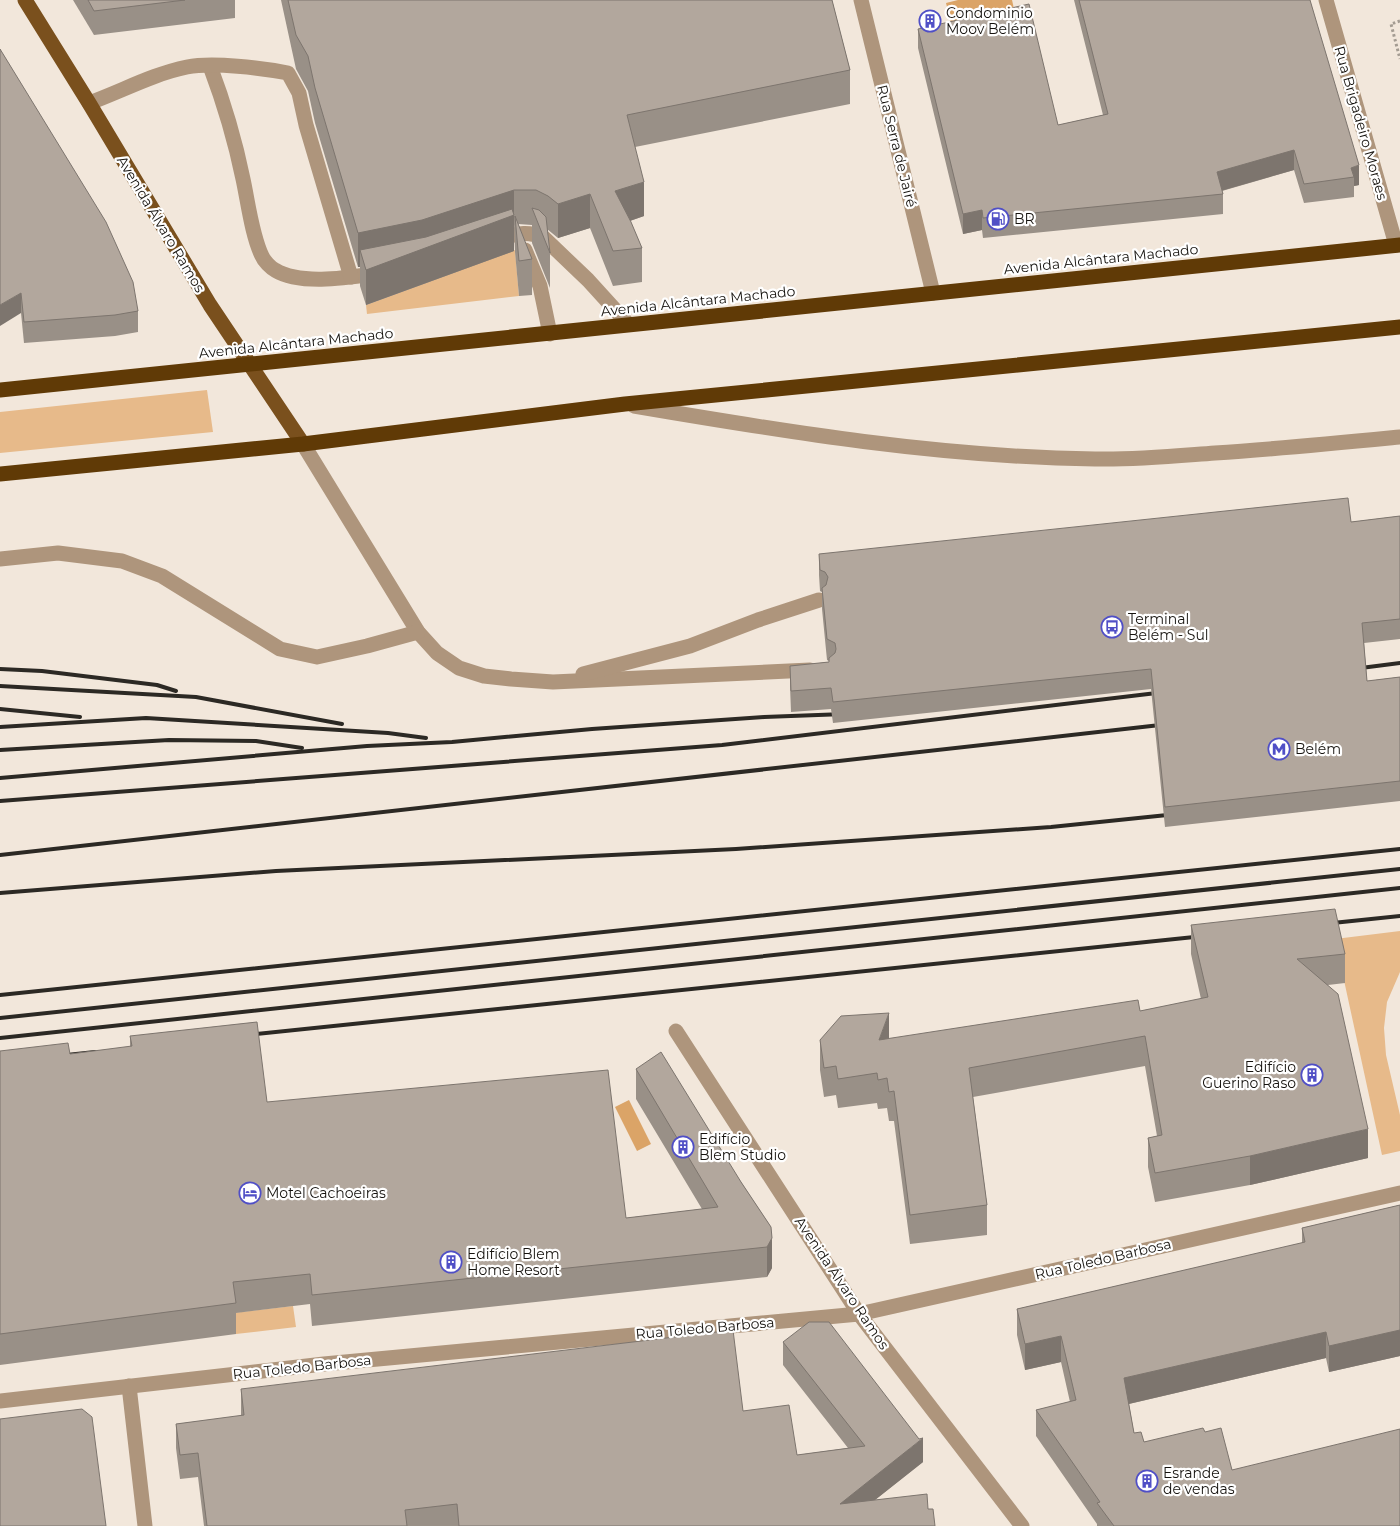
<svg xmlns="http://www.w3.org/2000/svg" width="1400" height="1526" viewBox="0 0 1400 1526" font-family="Montserrat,sans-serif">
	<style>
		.green { fill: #e7ba8a }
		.water { fill: #dba467 }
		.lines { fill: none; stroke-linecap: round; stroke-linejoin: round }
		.path { stroke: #a49c92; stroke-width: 3; stroke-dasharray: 2.5 2.5; stroke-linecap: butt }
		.minor { stroke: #ae957c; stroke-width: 15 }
		.major { stroke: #7a501d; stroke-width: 15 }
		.highway { stroke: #603a06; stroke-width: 15 }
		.rail { stroke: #2c2924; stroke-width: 4 }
		.wall { fill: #999087 }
		.shaded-wall { fill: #7d756e }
		.building { fill: #b2a79d; stroke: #7d756e }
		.labels { text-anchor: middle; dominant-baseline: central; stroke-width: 4.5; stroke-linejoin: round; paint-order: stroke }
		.poi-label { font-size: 14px; fill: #15120e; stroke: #fff; text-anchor: start }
		.street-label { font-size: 14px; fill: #15120e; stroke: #fff }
	</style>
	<rect width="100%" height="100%" fill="#f2e7db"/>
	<g class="green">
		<path d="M515,250L519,296L367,314L366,305Z"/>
		<path d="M207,390L213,432L0,453V412Z"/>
		<path d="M1400,931V972L1387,1002L1384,1028L1386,1055L1400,1115V1151L1382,1155L1335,939Z"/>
		<path d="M293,1306L296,1327L236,1334L233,1313Z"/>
	</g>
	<g class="water">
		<path d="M958,0H1012L1014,9L951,23L946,3Z"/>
		<path d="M629,1100L651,1144L637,1151L615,1107Z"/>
	</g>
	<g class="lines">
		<path class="path" d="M1400,21L1391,24L1400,59"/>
		<g class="minor">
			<path d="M861,0L933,293"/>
			<path d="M1326,0L1396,245"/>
			<path d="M210,66C224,103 235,140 243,179C248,202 252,236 262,256C264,261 271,268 275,270C301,286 351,277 380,273"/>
			<path d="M89,103C122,91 153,74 187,67C213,62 262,68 288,73L299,93L306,125L351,277"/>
			<path d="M503,238C518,233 529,231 544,238L588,280L628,324"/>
			<path d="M525,250L540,286L550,334"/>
			<path d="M634,406C787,432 940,457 1095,459C1135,460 1175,456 1215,453C1277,449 1338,443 1400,437"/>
			<path d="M303,444L418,632L437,653L459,668L484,676L511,679L553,682L810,670"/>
			<path d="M0,559L58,553L122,561L162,576L280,649L317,657L367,646L418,632"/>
			<path d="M583,674L690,646L758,620L819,600"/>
			<path d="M676,1031L859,1314L1022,1526"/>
			<path d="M129,1386L145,1526"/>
			<path d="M0,1401L324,1364L859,1314L1400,1193"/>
		</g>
		<path class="major" d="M25,0L89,103L210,305L303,444"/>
		<g class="highway">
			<path d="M0,390L1400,245"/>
			<path d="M0,474L303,444L625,404L1400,327"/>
		</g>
		<g class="rail">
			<path d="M0,669L42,671L157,685L176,691"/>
			<path d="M1353,669L1400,663"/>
			<path d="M0,686L196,697L342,724"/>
			<path d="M0,709L80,717"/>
			<path d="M0,727L146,718L388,733L426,738"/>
			<path d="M0,750L169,740L256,741L302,748"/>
			<path d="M0,778L367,746L452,742L592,729L764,717L845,714"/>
			<path d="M0,801L722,745L1165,692"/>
			<path d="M0,855L1169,724"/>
			<path d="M0,893L276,871L736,849L1051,827L1177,814"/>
			<path d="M1323,924L1400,916"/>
			<path d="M0,995L1400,849"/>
			<path d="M0,1018L1400,869"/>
			<path d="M246,1035L1204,936"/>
			<path d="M0,1038L1400,888"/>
			<path d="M57,1056L95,1052"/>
		</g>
	</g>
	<g class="wall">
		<path d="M73,0H235V18L94,35Z"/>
		<path d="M281,0H832L850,70V104L635,147L644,216L630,221L642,248V282L613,286L590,228L558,238L547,229L550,253V288L532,243V225L518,224L532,259V295L519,296L515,252L514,224V251L366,305L360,286V267H358L315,123L308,91L296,69Z"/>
		<path d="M1074,0H1310L1359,185L1354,186V197L1304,203L1294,170L1222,191L1223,194V214L983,238L982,230L963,234L918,48V29L1058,125L1103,115Z"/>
		<path d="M0,49L138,311V332L115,336L24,343L21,313Z"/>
		<path d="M1400,516V639L1364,643L1367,681L1400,677V801L1165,827L1151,689L833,723L831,709L791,712L790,686V666L829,662V661L827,660L822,609V592L820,591L819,575V554L1351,522Z"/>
		<path d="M1191,925L1345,954V983L1328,985L1368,1158L1250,1185L1155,1202L1148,1167V1138L1157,1136L1145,1066L973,1097L987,1205V1235L910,1244L894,1121H889L887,1108L878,1109L877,1103L838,1108L836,1095L824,1097L820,1070V1040L889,1039L1140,1011L1201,999L1191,954Z"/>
		<path d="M130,1036L267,1102L626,1218L702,1209L636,1099V1069L741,1182L771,1227L772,1268L767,1277L312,1326L310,1304L236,1313V1334L0,1365V1051L70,1054L130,1047Z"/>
		<path d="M1400,1205V1356L1329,1372L1326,1358L1129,1404L1134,1433L1144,1442L1205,1432L1232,1470L1400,1526H1097V1524L1036,1436V1410L1070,1402L1061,1362L1025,1370L1017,1335V1309L1302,1243V1228Z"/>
		<path d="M783,1342L923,1462L875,1500L928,1509L935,1526H204L198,1477L180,1479L176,1448V1424L241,1416V1389L743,1411L797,1455L848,1448L783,1365Z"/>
	</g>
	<g class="shaded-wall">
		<path d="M1294,150V170L1217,192V172Z"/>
		<path d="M1359,165V185L1354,186V177L1351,168Z"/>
		<path d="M644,182V216L615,226V191Z"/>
		<path d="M514,190V251L366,305V270L360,250V267H358V233Z"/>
		<path d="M590,194V228L558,238V204Z"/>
		<path d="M982,210V230L963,234V214Z"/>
		<path d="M21,293V313L0,326V305Z"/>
		<path d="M889,1013V1042L879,1040Z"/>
		<path d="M1368,1129V1158L1250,1185V1156Z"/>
		<path d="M772,1238V1268L767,1277V1247Z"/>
		<path d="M1400,1330V1356L1329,1372V1346Z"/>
		<path d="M1326,1332V1358L1124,1405V1378Z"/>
		<path d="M1061,1336V1362L1025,1370V1344Z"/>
		<path d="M923,1438V1462L842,1526L840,1504Z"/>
	</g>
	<g class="building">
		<path d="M88,0H185L94,11Z"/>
		<path d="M288,0H832L850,70L627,115L644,182L615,191L631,222L642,248L613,251L590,194L558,204L548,196L536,190H514L422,220L358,233L315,88L308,56L296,35Z"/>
		<path d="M1079,0H1310L1359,165L1351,168L1354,177L1304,184L1294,150L1217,172L1223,194L983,218L982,210L963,214L918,29L1029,4L1058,125L1108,114Z"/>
		<path d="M0,49L106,222L133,282L138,311L115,315L24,322L21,293L0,305Z"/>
		<path d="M532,208L539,210L546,217L550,253Z"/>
		<path d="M512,209L514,215L366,270L360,250L426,237Z"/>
		<path d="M515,216L532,259L519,261Z"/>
		<path d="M1348,498L1351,522L1400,516V619L1362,623L1367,681L1400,677V781L1165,807L1151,669L833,702L831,688L791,691L790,666L829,662V658L835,653L836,649L835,643L827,639L822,588L826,585L828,577L825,572L820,570L819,554Z"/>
		<path d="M1335,909L1345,954L1297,959L1338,994L1368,1129L1250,1156L1155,1173L1148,1138L1162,1135L1145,1036L969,1068L987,1205L910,1215L894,1091L889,1092L887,1078L878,1080L877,1073L838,1079L836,1066L824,1068L820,1040L841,1016L889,1013L879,1040L1138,1000L1140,1011L1208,997L1191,925Z"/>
		<path d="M257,1022L267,1102L608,1070L626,1218L718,1207L636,1069L661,1052L741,1182L771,1227L772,1238L767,1247L312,1295L310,1274L233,1282L236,1303L0,1334V1051L68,1043L70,1054L132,1046L130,1036Z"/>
		<path d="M1400,1205V1330L1329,1346L1326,1332L1124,1378L1134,1433L1141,1432L1144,1442L1203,1428L1205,1432L1221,1428L1232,1470L1400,1429V1526H1114L1097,1503L1100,1502L1036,1410L1076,1400L1061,1336L1025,1344L1017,1309L1305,1242L1302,1228Z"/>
		<path d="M809,1322H829L919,1439L923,1438L840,1504L927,1494L928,1509H933L935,1526H459L457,1504L405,1510L407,1526H207L198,1453L180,1455L176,1424L244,1415L241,1389L733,1330L743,1411L789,1405L797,1455L865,1446L783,1342Z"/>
		<path d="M82,1409L92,1417L106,1526H0V1419Z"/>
	</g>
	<defs>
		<g id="building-ring" transform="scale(1.125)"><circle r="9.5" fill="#fff" stroke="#504fc6" stroke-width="1.5"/><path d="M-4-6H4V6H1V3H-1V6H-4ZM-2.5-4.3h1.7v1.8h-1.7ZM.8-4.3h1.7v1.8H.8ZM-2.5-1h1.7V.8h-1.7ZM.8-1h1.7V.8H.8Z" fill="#504fc6"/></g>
		<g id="fuel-ring" transform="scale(1.125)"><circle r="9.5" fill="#fff" stroke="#504fc6" stroke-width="1.5"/><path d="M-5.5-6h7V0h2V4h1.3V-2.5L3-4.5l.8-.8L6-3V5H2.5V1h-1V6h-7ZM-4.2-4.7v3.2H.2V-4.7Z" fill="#504fc6"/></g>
		<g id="bus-ring" transform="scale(1.125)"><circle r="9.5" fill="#fff" stroke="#504fc6" stroke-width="1.5"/><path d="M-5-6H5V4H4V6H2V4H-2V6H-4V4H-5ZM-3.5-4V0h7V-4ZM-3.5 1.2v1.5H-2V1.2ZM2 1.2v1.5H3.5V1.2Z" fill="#504fc6"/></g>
		<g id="metro-ring" transform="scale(1.125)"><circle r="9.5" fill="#fff" stroke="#504fc6" stroke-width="1.5"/><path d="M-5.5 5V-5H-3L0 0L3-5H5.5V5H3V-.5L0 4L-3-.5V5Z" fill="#504fc6"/></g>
		<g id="hotel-ring" transform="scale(1.125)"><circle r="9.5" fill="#fff" stroke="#504fc6" stroke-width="1.5"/><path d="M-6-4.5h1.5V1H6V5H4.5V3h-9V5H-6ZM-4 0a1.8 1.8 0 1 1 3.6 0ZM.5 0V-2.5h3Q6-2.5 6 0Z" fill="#504fc6"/></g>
	</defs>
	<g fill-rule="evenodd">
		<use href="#building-ring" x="930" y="21"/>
		<use href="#fuel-ring" x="998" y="219"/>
		<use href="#bus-ring" x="1112" y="627"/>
		<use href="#metro-ring" x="1279" y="749"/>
		<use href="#building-ring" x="1312" y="1075"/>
		<use href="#building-ring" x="683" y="1147"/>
		<use href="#hotel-ring" x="250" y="1193"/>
		<use href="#building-ring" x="451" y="1262"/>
		<use href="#building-ring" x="1147" y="1481"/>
	</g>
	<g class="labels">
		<g class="poi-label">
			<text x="946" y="13">Condominio<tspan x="946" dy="16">Moov Belém</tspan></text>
			<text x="1014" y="219">BR</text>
			<text x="1128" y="619">Terminal<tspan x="1128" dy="16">Belém - Sul</tspan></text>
			<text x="1295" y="749">Belém</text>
			<text x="1296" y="1067" text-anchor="end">Edifício<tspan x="1296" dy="16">Guerino Raso</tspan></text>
			<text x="699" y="1139">Edifício<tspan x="699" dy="16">Blem Studio</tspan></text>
			<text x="266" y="1193">Motel Cachoeiras</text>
			<text x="467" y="1254">Edifício Blem<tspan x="467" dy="16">Home Resort</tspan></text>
			<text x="1163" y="1473">Esrande<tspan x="1163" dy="16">de vendas</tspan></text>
		</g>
		<g class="street-label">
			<text transform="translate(1361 123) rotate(74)">Rua Brigadeiro Moraes</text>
			<text transform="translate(897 146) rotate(76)">Rua Serra de Jairé</text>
			<text transform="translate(161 224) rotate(59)">Avenida Álvaro Ramos</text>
			<text transform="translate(1101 259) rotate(-6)">Avenida Alcântara Machado</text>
			<text transform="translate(698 301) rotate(-6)">Avenida Alcântara Machado</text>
			<text transform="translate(296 343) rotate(-6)">Avenida Alcântara Machado</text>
			<text transform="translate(1103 1259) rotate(-13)">Rua Toledo Barbosa</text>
			<text transform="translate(842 1283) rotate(56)">Avenida Álvaro Ramos</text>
			<text transform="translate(705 1328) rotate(-5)">Rua Toledo Barbosa</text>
			<text transform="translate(302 1367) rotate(-6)">Rua Toledo Barbosa</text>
		</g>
	</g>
</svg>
